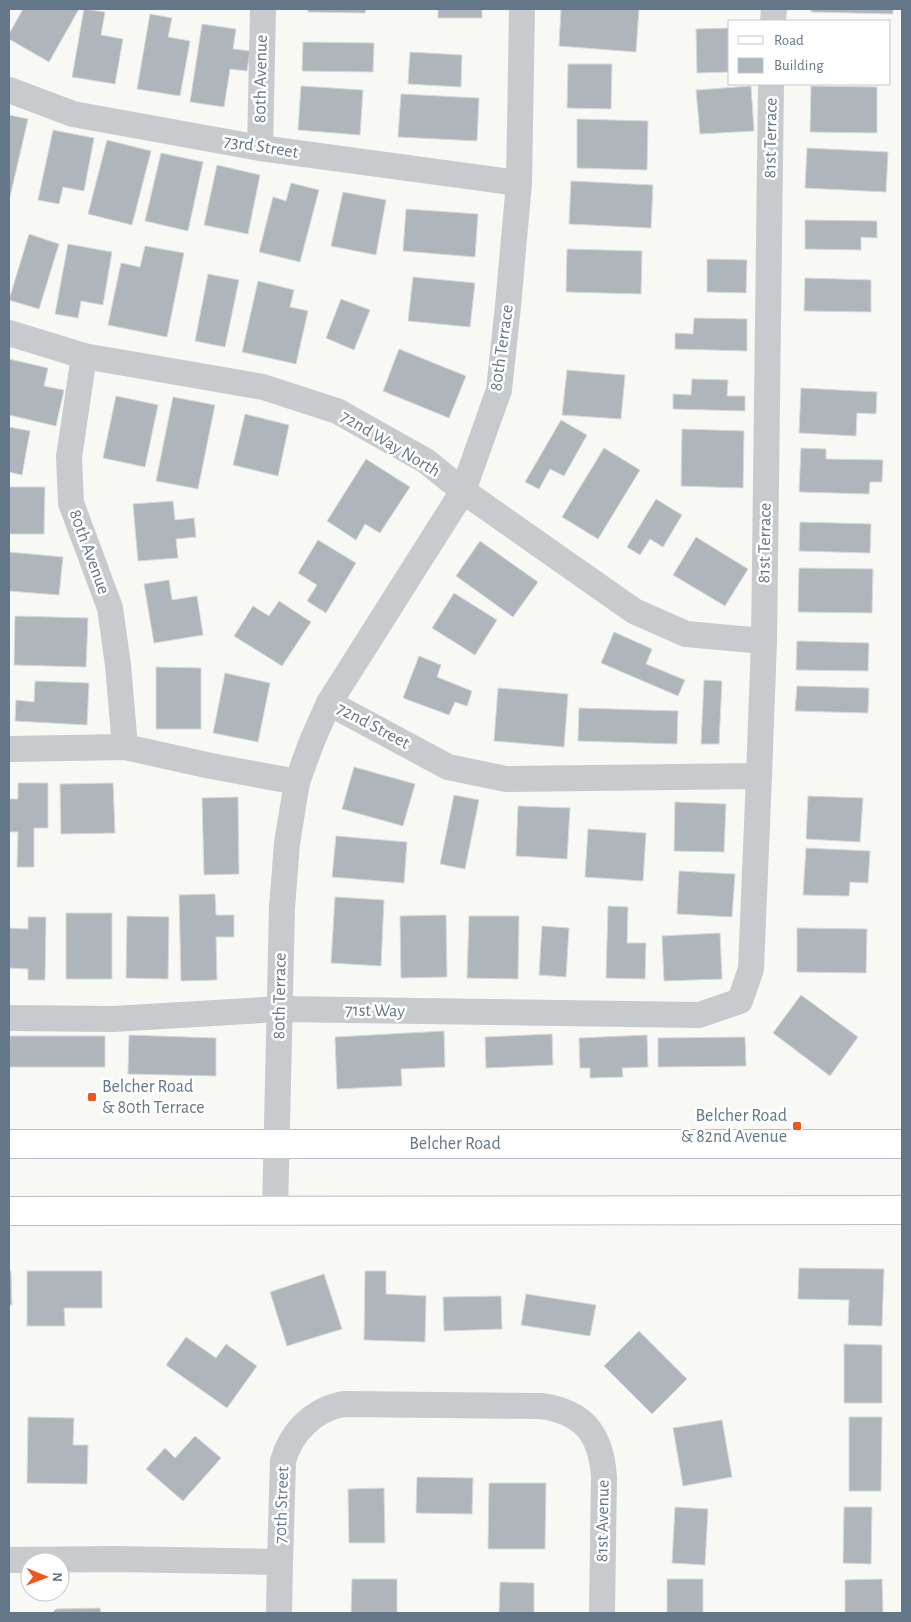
<svg xmlns="http://www.w3.org/2000/svg" width="911" height="1622" viewBox="0 0 911 1622" font-family="'Alegreya Sans',sans-serif">
	<style>
		.building { fill: #aeb6bc; stroke: #d9dad7 }
		.lines { fill: none; stroke-linecap: round; stroke-linejoin: round }
		.major-casing { stroke: #babec2; stroke-width: 30 }
		.minor { stroke: #c7cbce; stroke-width: 26 }
		.major { stroke: #fff; stroke-width: 28 }
		.poi-dot { fill: #f2561b; stroke: #fff; stroke-width: 2 }
		.labels { text-anchor: middle; dominant-baseline: central; stroke-width: 5; stroke-linejoin: round; paint-order: stroke }
		.street-label { font-size: 18px; fill: #647788; stroke: #fff }
		.poi-label { font-size: 18px; fill: #647788; stroke: #fff; text-anchor: start }
	</style>
	<rect width="100%" height="100%" fill="#f8f8f5"/>
	<g class="building">
		<path d="M23,9H79L49,62L9,39V34Z"/>
		<path d="M84,9L105,12L101,35L123,39L115,84L72,77Z"/>
		<path d="M308,9H366L365,13L308,12Z"/>
		<rect x="438" y="9" width="44" height="9"/>
		<path d="M561,9H639L636,52L559,46Z"/>
		<path d="M811,9H893V14L811,12Z"/>
		<path d="M150,14L172,18L168,37L190,41L180,96L137,89Z"/>
		<path d="M202,24L236,29L233,49L250,51L247,71L230,69L224,107L190,102Z"/>
		<path d="M730,28V72L697,73L696,29Z"/>
		<path d="M303,42L374,43L373,72L302,71Z"/>
		<path d="M410,52L462,55L461,87L408,84Z"/>
		<path d="M568,64H612L611,109L567,108Z"/>
		<path d="M301,86L363,90L360,135L298,130Z"/>
		<path d="M751,86L754,131L700,134L696,90Z"/>
		<path d="M811,86L877,87V133L810,132Z"/>
		<path d="M401,94L479,98L477,141L398,137Z"/>
		<path d="M9,115L28,119L10,197H9Z"/>
		<path d="M577,119L648,121L647,170L577,168Z"/>
		<path d="M53,130L94,138L84,191L63,187L59,204L38,200Z"/>
		<path d="M107,140L151,151L132,225L88,214Z"/>
		<path d="M807,148L888,152L886,192L805,188Z"/>
		<path d="M161,153L203,162L188,231L145,221Z"/>
		<path d="M217,165L260,175L248,234L204,225Z"/>
		<path d="M571,181L653,185L651,228L569,224Z"/>
		<path d="M291,183L319,190L300,262L259,252L273,197L286,201Z"/>
		<path d="M343,192L386,200L376,255L331,246Z"/>
		<path d="M406,209L478,214L475,257L403,251Z"/>
		<path d="M805,220L877,221V238L861,237V250L805,249Z"/>
		<path d="M29,234L59,244L39,309L9,300Z"/>
		<path d="M68,244L112,252L103,305L81,301L78,318L55,314Z"/>
		<path d="M145,246L184,253L167,337L108,325L121,263L140,267Z"/>
		<path d="M567,249L642,251L641,294L566,292Z"/>
		<path d="M707,259L747,260L746,293L707,292Z"/>
		<path d="M208,274L239,280L225,347L195,341Z"/>
		<path d="M413,277L475,283L470,327L408,321Z"/>
		<path d="M805,278L871,280V312L804,311Z"/>
		<path d="M258,281L294,290L290,307L308,311L296,364L242,352Z"/>
		<path d="M341,299L370,310L354,350L326,338Z"/>
		<path d="M694,318L747,319V351L675,349V333L693,334Z"/>
		<path d="M399,349L466,376L449,418L383,391Z"/>
		<path d="M9,359L48,368L44,386L64,390L56,426L9,415Z"/>
		<path d="M567,370L625,375L621,419L562,415Z"/>
		<path d="M692,379L728,380L727,396H745V411L673,409V394L691,395Z"/>
		<path d="M801,388L877,392L876,414L857,413L856,436L799,433Z"/>
		<path d="M116,396L158,405L145,467L103,458Z"/>
		<path d="M173,397L215,405L198,489L156,481Z"/>
		<path d="M245,414L289,425L278,476L233,465Z"/>
		<path d="M561,420L587,435L564,476L550,469L539,489L525,482Z"/>
		<path d="M9,427L30,431L22,475L9,472Z"/>
		<path d="M682,429L744,431L743,488L681,486Z"/>
		<path d="M604,448L640,470L598,539L562,517Z"/>
		<path d="M801,448L826,449V459L883,460L882,482H870L869,494L799,492Z"/>
		<path d="M366,459L410,487L380,533L365,524L356,540L327,521Z"/>
		<path d="M9,487H45L44,534H9Z"/>
		<path d="M656,499L682,515L663,547L650,539L640,555L627,547Z"/>
		<path d="M173,501L175,520L194,518L196,537L176,539L178,558L138,561L133,504Z"/>
		<path d="M800,522L871,524L870,553L799,551Z"/>
		<path d="M696,537L748,569L725,606L673,575Z"/>
		<path d="M318,540L356,563L326,613L307,601L317,585L298,573Z"/>
		<path d="M480,541L538,582L513,617L456,576Z"/>
		<path d="M9,552L63,557L59,595L9,591Z"/>
		<path d="M799,568L873,569L872,613L798,612Z"/>
		<path d="M169,580L172,600L197,596L203,635L154,643L144,584Z"/>
		<path d="M454,593L497,620L475,655L432,628Z"/>
		<path d="M279,601L311,622L282,666L234,636L253,606L269,616Z"/>
		<path d="M15,616L88,618L86,667L14,665Z"/>
		<path d="M614,632L652,649L646,664L685,680L678,696L601,663Z"/>
		<path d="M797,641L869,643L868,671L796,670Z"/>
		<path d="M419,656L441,665L437,677L472,691L467,706L455,702L449,715L403,698Z"/>
		<path d="M156,667L201,668V729H156Z"/>
		<path d="M225,673L270,683L258,742L213,733Z"/>
		<path d="M704,680L722,681L719,744H701Z"/>
		<path d="M35,681L89,683L87,725L15,721L16,700L34,702Z"/>
		<path d="M797,686L869,688L868,713L795,711Z"/>
		<path d="M498,688L568,694L564,747L494,741Z"/>
		<path d="M579,708L678,711L677,744L578,741Z"/>
		<path d="M354,767L415,784L403,826L342,809Z"/>
		<path d="M18,783H48V828H34V867H17L18,832H9V799H18Z"/>
		<path d="M113,783L115,833L61,834L60,784Z"/>
		<path d="M454,795L479,800L465,869L440,864Z"/>
		<path d="M808,796L863,798L860,842L806,839Z"/>
		<path d="M238,797L239,874L204,875L202,798Z"/>
		<path d="M675,802L726,804L724,852L674,851Z"/>
		<path d="M518,806L570,808L567,859L516,856Z"/>
		<path d="M588,829L646,833L643,881L585,877Z"/>
		<path d="M336,836L407,842L404,883L332,877Z"/>
		<path d="M806,848L870,851L868,883L850,882L849,896L803,895Z"/>
		<path d="M679,871L735,874L732,917L677,914Z"/>
		<path d="M215,894L216,915H234V937H216L217,980L181,981L179,895Z"/>
		<path d="M335,897L384,900L381,966L331,963Z"/>
		<path d="M608,906L628,907L627,943H646L645,979L606,978Z"/>
		<rect x="66" y="913" width="46" height="66"/>
		<path d="M446,915L447,977L401,978L400,916Z"/>
		<path d="M127,916L169,917L168,979L126,978Z"/>
		<path d="M469,916H519L518,979L467,978Z"/>
		<path d="M28,917H46L45,980H28V969L9,968V928L28,929Z"/>
		<path d="M542,926L569,928L566,977L539,975Z"/>
		<path d="M797,928L867,929L866,973L797,972Z"/>
		<path d="M720,933L722,979L664,981L662,936Z"/>
		<path d="M801,995L858,1037L830,1076L773,1033Z"/>
		<path d="M444,1031L445,1067L401,1069L402,1086L337,1089L335,1037Z"/>
		<path d="M552,1034L553,1065L486,1068L485,1037Z"/>
		<path d="M129,1035L216,1038V1076L128,1074Z"/>
		<path d="M647,1035L648,1067L622,1068L623,1077L590,1078V1068H580L579,1038Z"/>
		<path d="M10,1036H105V1067H9Z"/>
		<path d="M745,1037L746,1066L658,1067V1038Z"/>
		<path d="M799,1268L884,1269L882,1326L848,1325L849,1300L798,1299Z"/>
		<path d="M9,1271H11L12,1305H9Z"/>
		<path d="M27,1271H102V1308H64L65,1326H27Z"/>
		<path d="M365,1271H386V1294L426,1296L425,1342L364,1340Z"/>
		<path d="M324,1274L342,1329L287,1346L270,1292Z"/>
		<path d="M526,1294L596,1305L590,1336L521,1325Z"/>
		<path d="M501,1296L502,1329L444,1331L443,1297Z"/>
		<path d="M639,1331L687,1379L652,1414L604,1366Z"/>
		<path d="M186,1337L216,1358L226,1344L257,1366L227,1408L166,1365Z"/>
		<path d="M844,1344L882,1345V1403H844Z"/>
		<path d="M28,1417L74,1418L73,1445H88L87,1484L27,1483Z"/>
		<path d="M849,1417H882L881,1491H849Z"/>
		<path d="M722,1420L732,1477L683,1486L673,1428Z"/>
		<path d="M195,1436L221,1458L183,1501L146,1469L165,1448L175,1458Z"/>
		<path d="M417,1477L473,1478L472,1514L416,1513Z"/>
		<path d="M489,1483H546L545,1549H488Z"/>
		<path d="M384,1488L385,1543H349L348,1489Z"/>
		<path d="M675,1507L708,1509L705,1565L672,1563Z"/>
		<path d="M844,1507H872L871,1564L843,1563Z"/>
		<path d="M352,1579H397V1613H351Z"/>
		<rect x="667" y="1579" width="36" height="34"/>
		<path d="M882,1579L883,1613H845V1580Z"/>
		<path d="M500,1582L534,1583V1613H499Z"/>
		<path d="M100,1608L101,1613H52L56,1609Z"/>
	</g>
	<g class="lines">
		<g class="major-casing">
			<g id="major">
				<path d="M9,1144H902"/>
				<path d="M9,1211L902,1210"/>
			</g>
		</g>
		<g class="minor">
			<path d="M773,21L774,9"/>
			<path d="M9,90L73,114L260,148L519,183"/>
			<path d="M260,148L263,9"/>
			<path d="M9,333L84,356L263,387L337,411L426,461L463,491L634,611L686,634L764,641"/>
			<path d="M84,356L69,457L71,503L110,608L118,665L125,747"/>
			<path d="M329,703L448,767L506,779L759,776"/>
			<path d="M9,749L125,747L211,766L297,782"/>
			<path d="M9,1018L113,1019L280,1009L699,1015L740,1001L751,969L759,776L764,641L771,84"/>
			<path d="M275,1211L282,908L287,843L297,782L312,741L329,703L463,491L499,390L508,306L519,183L522,9"/>
			<path d="M9,1560L114,1559L280,1562L283,1461C291,1432 314,1409 344,1404L541,1406C584,1412 601,1434 604,1477L602,1613"/>
			<path d="M279,1613L280,1562"/>
		</g>
		<use href="#major" class="major"/>
	</g>
	<g class="poi-dot">
		<rect x="87" y="1092" width="10" height="10" rx="2.5"/>
		<rect x="792" y="1121" width="10" height="10" rx="2.5"/>
	</g>
	<g class="labels">
		<g class="street-label">
			<text transform="translate(261 79) rotate(-89)">80th Avenue</text>
			<text transform="translate(771 138) rotate(-89)">81st Terrace</text>
			<text transform="translate(261 147) rotate(9)">73rd Street</text>
			<text transform="translate(502 348) rotate(-82)">80th Terrace</text>
			<text transform="translate(390 444) rotate(31)">72nd Way North</text>
			<text transform="translate(765 543) rotate(-89)">81st Terrace</text>
			<text transform="translate(89 552) rotate(70)">80th Avenue</text>
			<text transform="translate(373 726) rotate(28)">72nd Street</text>
			<text transform="translate(280 996) rotate(-89)">80th Terrace</text>
			<text transform="translate(375 1011) rotate(1)">71st Way</text>
			<text x="455" y="1144">Belcher Road</text>
			<text transform="translate(282 1505) rotate(-88)">70th Street</text>
			<text transform="translate(603 1521) rotate(-89)">81st Avenue</text>
		</g>
		<g class="poi-label">
			<text x="102" y="1087">Belcher Road<tspan x="102" dy="21">&amp; 80th Terrace</tspan></text>
			<text x="787" y="1116" text-anchor="end">Belcher Road<tspan x="787" dy="21">&amp; 82nd Avenue</tspan></text>
		</g>
	</g>
	<rect width="911" height="1622" fill="none" stroke="#647788" stroke-width="20"/>
	<rect x="728" y="20" width="162" height="65" fill="#ffffff" stroke="#c1c9cf"/>
	<rect x="738" y="36" width="25" height="8" fill="#ffffff" stroke="#c1c9cf"/>
	<text x="774" y="45" font-size="15" fill="#647788">Road</text>
	<rect x="738" y="58" width="25" height="15" fill="#aeb6bc" stroke="#c1c9cf"/>
	<text x="774" y="70" font-size="15" fill="#647788">Building</text>
	<g transform="translate(45 1577) rotate(91)"><circle r="24" fill="#ffffff" stroke="#c1c9cf"/>
	<path d="M0-4L9 19L0 12L-9 19Z" fill="#f2561b"/>
	<text y="-8" font-size="14" font-weight="bold" text-anchor="middle" fill="#647788">N</text>
	</g>
</svg>
